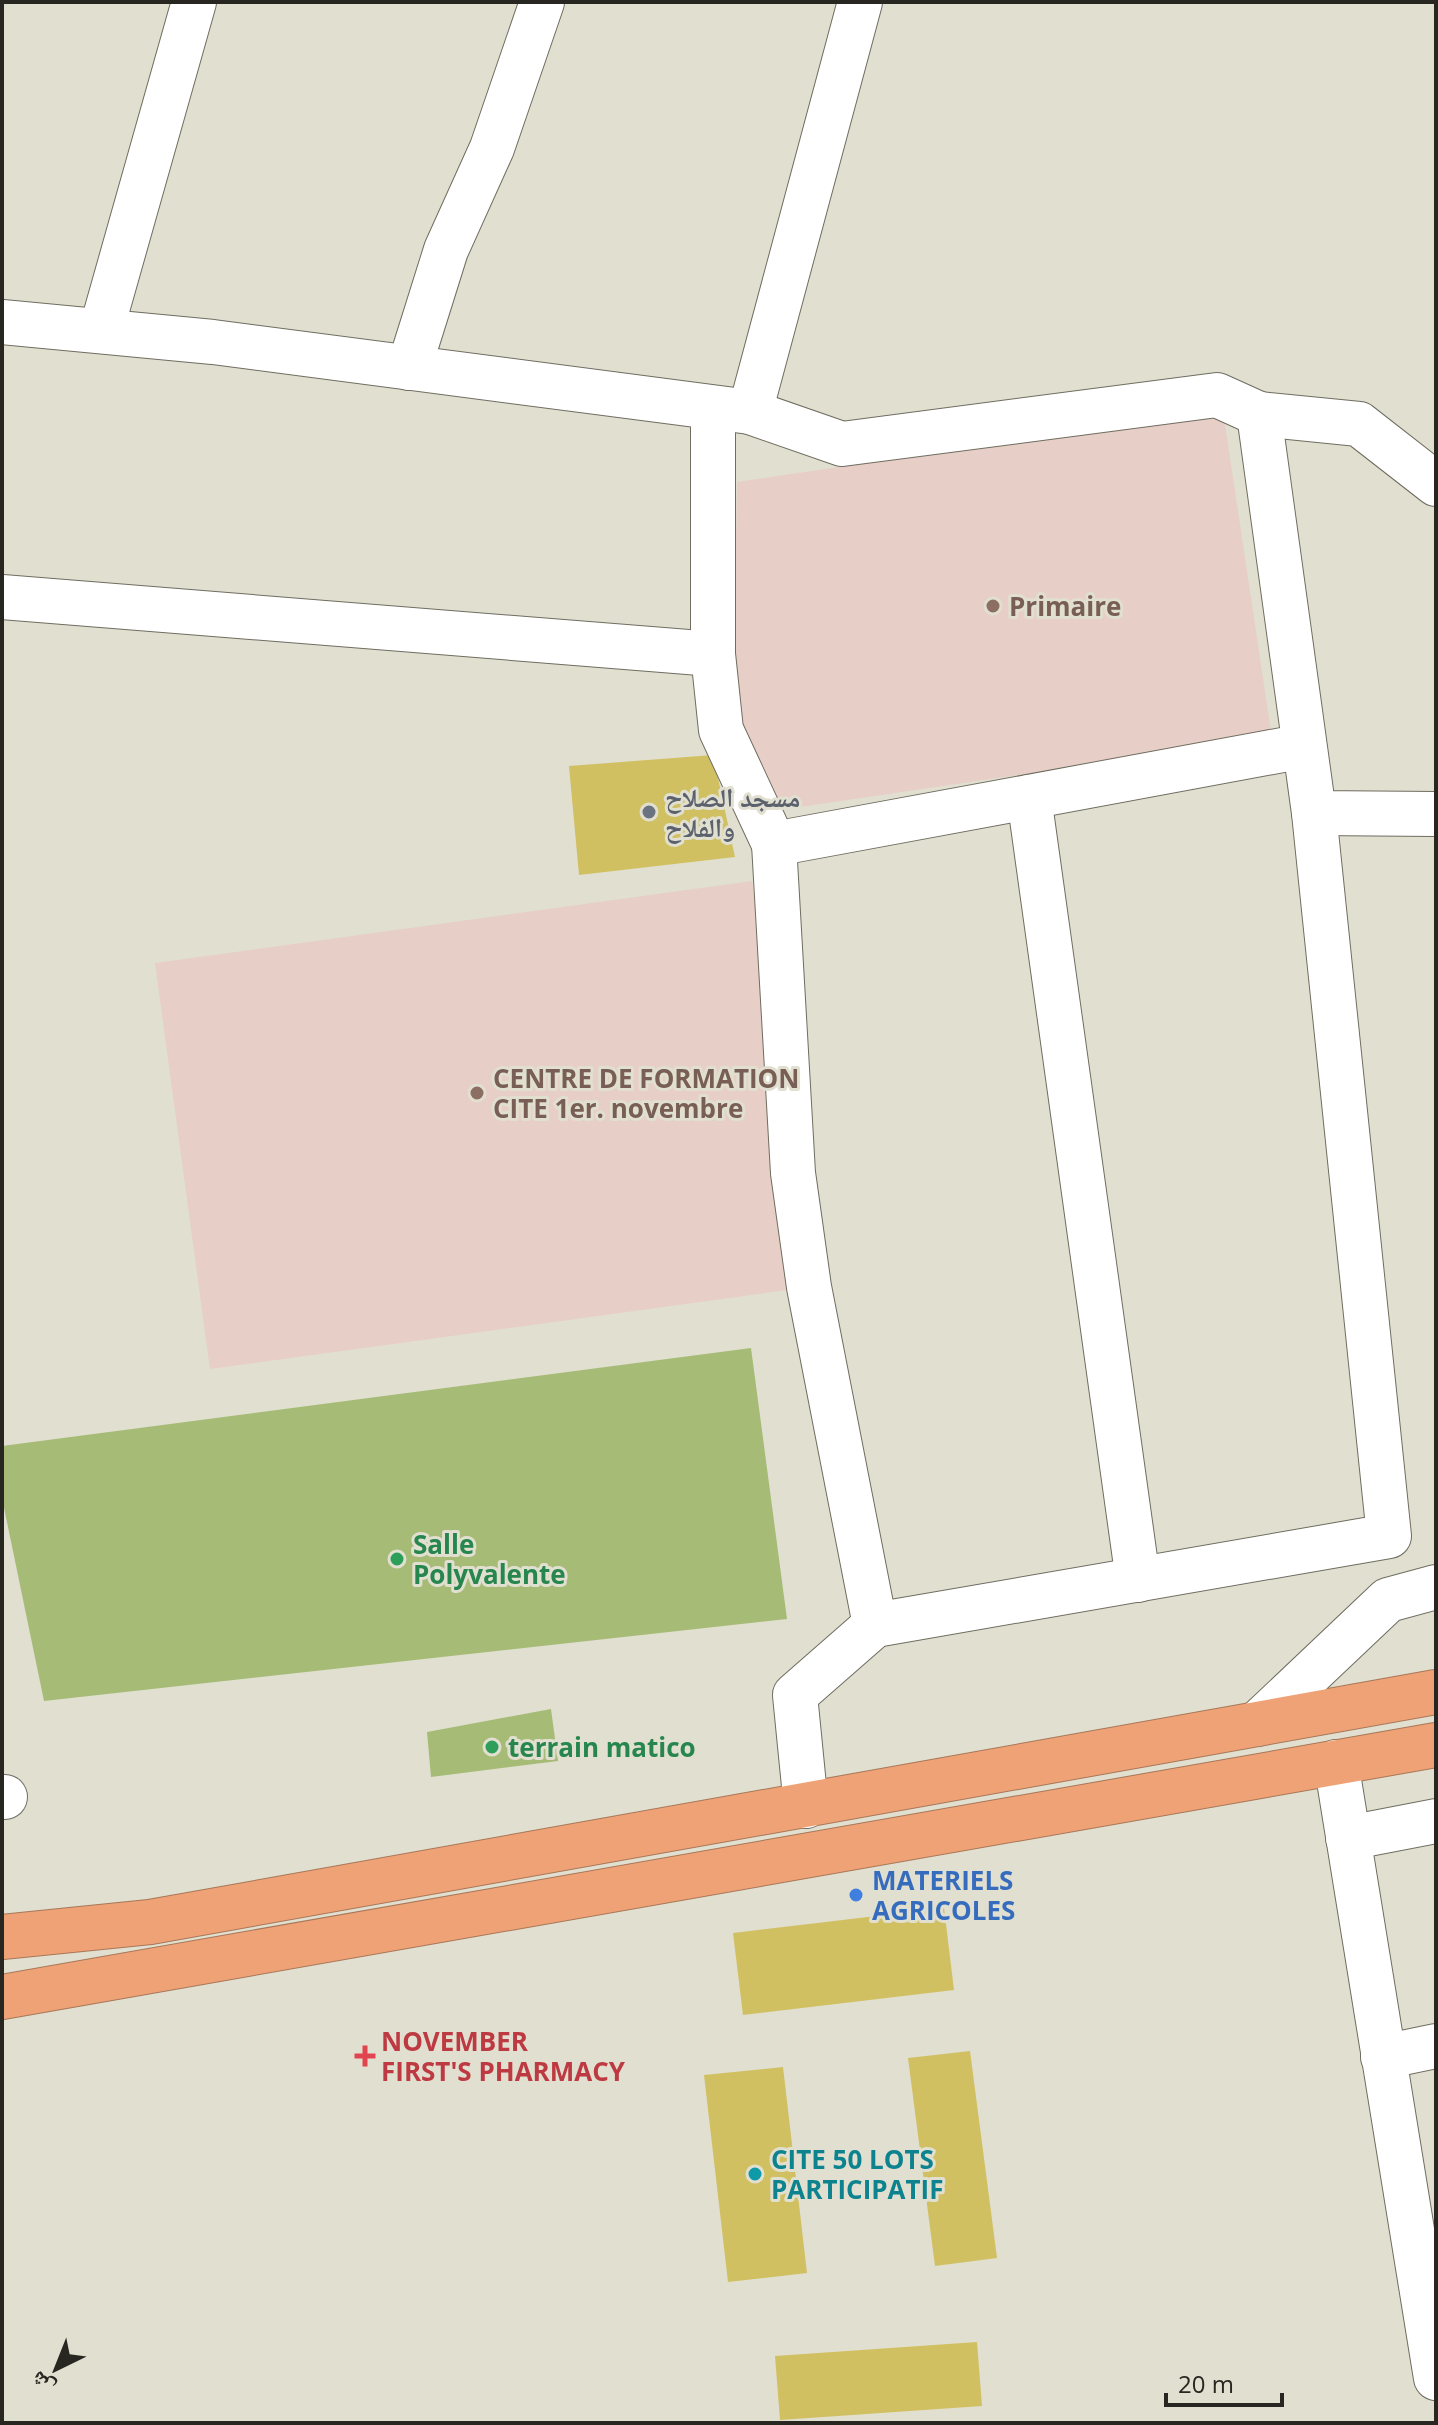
<svg xmlns="http://www.w3.org/2000/svg" width="1438" height="2425" viewBox="0 0 1438 2425" font-family="'Open Sans','Noto Naskh Arabic',sans-serif">
	<style>
		.education { fill: #e7cec7 }
		.green { fill: #a6bc76 }
		.building { fill: #d1c061 }
		.lines { fill: none; stroke-linecap: round; stroke-linejoin: round }
		.minor-casing { stroke: #6f6d60; stroke-width: 46 }
		.highway-casing { stroke: #a87758; stroke-width: 46 }
		.minor { stroke: #fff; stroke-width: 44 }
		.highway { stroke: #eea276; stroke-width: 44 }
		.education-dot { fill: #8d6e63; stroke: #e1dfd0; stroke-width: 3 }
		.worship-dot { fill: #6b7280; stroke: #e1dfd0; stroke-width: 3 }
		.leisure-dot { fill: #2e9e5b; stroke: #e1dfd0; stroke-width: 3 }
		.shop-dot { fill: #3f7fe0; stroke: #e1dfd0; stroke-width: 3 }
		.health-dot { fill: #e0444e; stroke: #e1dfd0; stroke-width: 3 }
		.culture-dot { fill: #0f9aa8; stroke: #e1dfd0; stroke-width: 3 }
		.labels { text-anchor: middle; dominant-baseline: central; stroke-width: 6; stroke-linejoin: round; paint-order: stroke }
		.education-label { font-size: 26px; font-weight: bold; fill: #785e54; stroke: #e1dfd0; text-anchor: start }
		.worship-label { font-size: 26px; font-weight: bold; fill: #5b616d; stroke: #e1dfd0; text-anchor: start }
		.leisure-label { font-size: 26px; font-weight: bold; fill: #27864d; stroke: #e1dfd0; text-anchor: start }
		.shop-label { font-size: 26px; font-weight: bold; fill: #366cbe; stroke: #e1dfd0; text-anchor: start }
		.health-label { font-size: 26px; font-weight: bold; fill: #be3a42; stroke: #e1dfd0; text-anchor: start }
		.culture-label { font-size: 26px; font-weight: bold; fill: #0d838f; stroke: #e1dfd0; text-anchor: start }
	</style>
	<rect width="100%" height="100%" fill="#e1dfd0"/>
	<g class="education">
		<path d="M1223,411L1272,738L772,811L733,729L737,482Z"/>
		<path d="M752,881L809,1287L210,1369L155,963Z"/>
	</g>
	<g class="green">
		<path d="M751,1348L787,1619L44,1701L2,1498V1446Z"/>
		<path d="M551,1709L558,1761L431,1777L427,1732Z"/>
	</g>
	<g class="building">
		<path d="M713,755L735,857L579,875L569,766Z"/>
		<path d="M944,1908L954,1990L743,2015L733,1933Z"/>
		<path d="M970,2051L997,2258L935,2266L908,2058Z"/>
		<path d="M783,2067L807,2273L728,2282L704,2075Z"/>
		<path d="M977,2342L982,2406L780,2420L775,2356Z"/>
	</g>
	<g class="lines">
		<g class="minor-casing">
			<g id="minor">
				<path d="M2,322L213,342L750,412L842,444L1217,395L1259,414L1314,813L1436,814"/>
				<path d="M101,331L194,2"/>
				<path d="M409,368L446,250L492,148L542,2"/>
				<path d="M713,409V654L721,730L774,844"/>
				<path d="M750,412L860,2"/>
				<path d="M1259,414L1359,424L1436,484"/>
				<path d="M2,597L713,654"/>
				<path d="M1304,746L774,844L793,1173L809,1287L875,1625L1389,1536L1314,813"/>
				<path d="M1029,797L1138,1580"/>
				<path d="M1257,1724L1388,1600L1436,1587"/>
				<path d="M1336,1762L1436,2378"/>
				<path d="M2,1797H5"/>
				<path d="M806,1806L795,1695L875,1625"/>
				<path d="M1348,1838L1436,1821"/>
				<path d="M1383,2057L1436,2046"/>
			</g>
		</g>
		<g class="highway-casing">
			<g id="highway">
				<path d="M2,1937L150,1922L1436,1692"/>
				<path d="M2,1997L1436,1745"/>
			</g>
		</g>
		<use href="#minor" class="minor"/>
		<use href="#highway" class="highway"/>
	</g>
	<g class="education-dot">
		<circle cx="993" cy="606" r="8"/>
		<circle cx="477" cy="1093" r="8"/>
	</g>
	<circle class="worship-dot" cx="649" cy="812" r="8"/>
	<g class="leisure-dot">
		<circle cx="397" cy="1559" r="8"/>
		<circle cx="492" cy="1747" r="8"/>
	</g>
	<circle class="shop-dot" cx="856" cy="1895" r="8"/>
	<path class="health-dot" d="M361 2044h8v8h8v8h-8v8h-8v-8h-8v-8h8z"/>
	<circle class="culture-dot" cx="755" cy="2174" r="8"/>
	<g class="labels">
		<g class="education-label">
			<text x="1009" y="606">Primaire</text>
			<text x="493" y="1078">CENTRE DE FORMATION<tspan x="493" dy="30">CITE 1er. novembre</tspan></text>
		</g>
		<g class="worship-label">
			<text x="665" y="797">مسجد الصلاح<tspan x="665" dy="30">والفلاح</tspan></text>
		</g>
		<g class="leisure-label">
			<text x="413" y="1544">Salle<tspan x="413" dy="30">Polyvalente</tspan></text>
			<text x="508" y="1747">terrain matico</text>
		</g>
		<g class="shop-label">
			<text x="872" y="1880">MATERIELS<tspan x="872" dy="30">AGRICOLES</tspan></text>
		</g>
		<g class="health-label">
			<text x="381" y="2041">NOVEMBER<tspan x="381" dy="30">FIRST'S PHARMACY</tspan></text>
		</g>
		<g class="culture-label">
			<text x="771" y="2159">CITE 50 LOTS<tspan x="771" dy="30">PARTICIPATIF</tspan></text>
		</g>
	</g>
	<rect width="1438" height="2425" fill="none" stroke="#272620" stroke-width="8"/>
	<g transform="translate(56 2369) rotate(223)" stroke="#e1dfd0" stroke-width="6" paint-order="stroke">
	<path d="M0-6L14 30L0 20L-14 30Z" fill="#272620"/>
	<text y="-12" font-size="22" font-weight="bold" text-anchor="middle" fill="#272620">ش</text>
	</g>
	<path d="M1166 2393v12h116v-12" fill="none" stroke="#272620" stroke-width="4"/>
	<text x="1178" y="2393" font-size="24" fill="#272620" stroke="#e1dfd0" stroke-width="6" paint-order="stroke">20 m</text>
</svg>
